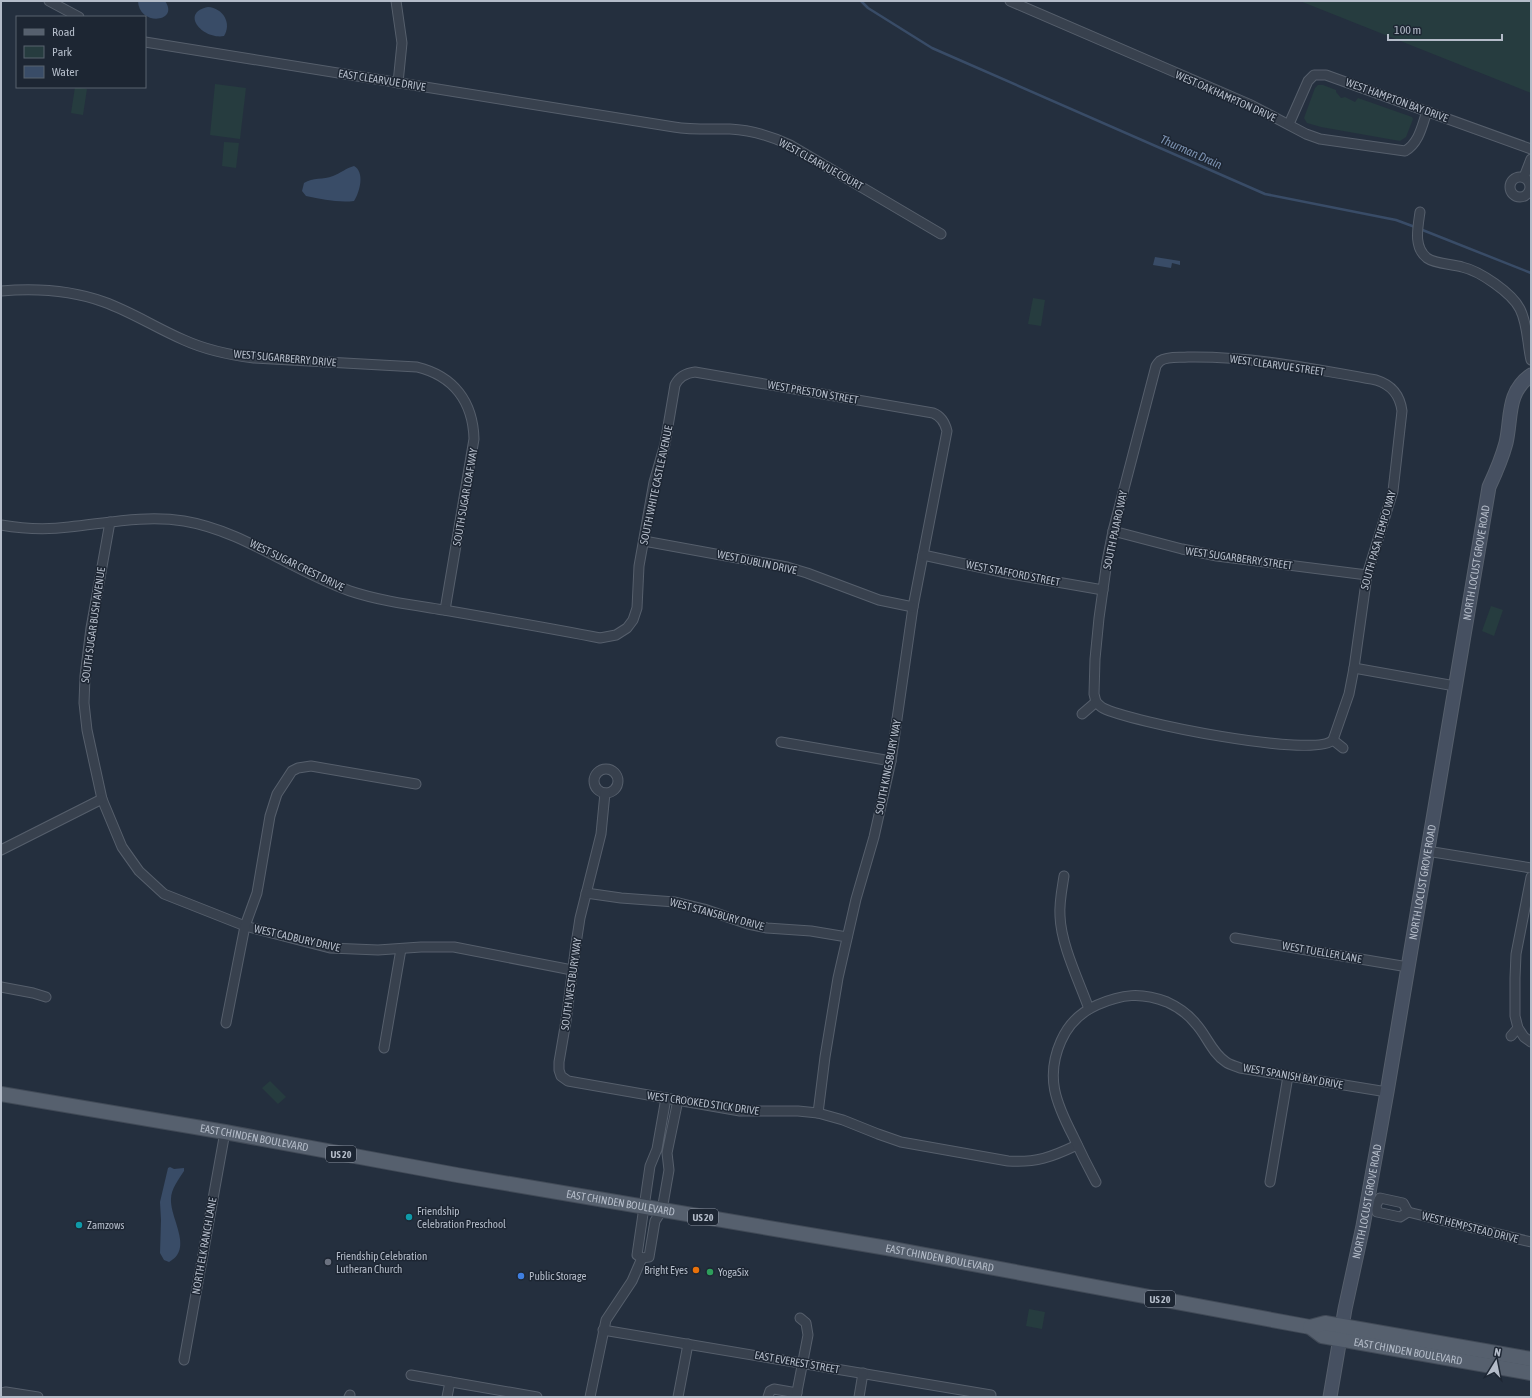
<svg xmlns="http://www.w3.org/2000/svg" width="1532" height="1398" viewBox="0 0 1532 1398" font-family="'Asap Condensed',sans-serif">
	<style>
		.green { fill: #263c3f }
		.water { fill: #394c67 }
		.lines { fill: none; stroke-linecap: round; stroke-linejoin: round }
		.stream { stroke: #394c67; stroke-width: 2.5 }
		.street-casing { stroke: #565f6c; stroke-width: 11 }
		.secondary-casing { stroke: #565f6c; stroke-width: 15 }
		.primary-casing { stroke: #414a57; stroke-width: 16 }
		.street { stroke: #38414e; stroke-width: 9 }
		.secondary { stroke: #465061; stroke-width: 13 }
		.primary { stroke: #56606e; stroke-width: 14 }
		.culture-dot { fill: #0f9aa8; stroke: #1d2633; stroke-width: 1.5 }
		.worship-dot { fill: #6b7280; stroke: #1d2633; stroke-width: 1.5 }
		.food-dot { fill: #e8710a; stroke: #1d2633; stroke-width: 1.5 }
		.leisure-dot { fill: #2e9e5b; stroke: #1d2633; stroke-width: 1.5 }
		.shop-dot { fill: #3f7fe0; stroke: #1d2633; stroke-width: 1.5 }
		.labels { text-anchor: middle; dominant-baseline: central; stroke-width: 3; stroke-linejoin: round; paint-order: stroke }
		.shield { fill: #1d2633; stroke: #878f9c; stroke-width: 1 }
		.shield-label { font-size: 10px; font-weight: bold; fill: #b4bcc9 }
		.street-label { font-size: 11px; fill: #b4bcc9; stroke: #1d2633 }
		.poi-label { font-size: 11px; fill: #b4bcc9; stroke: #1d2633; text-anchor: start }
		.water-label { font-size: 12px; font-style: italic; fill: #7c92b1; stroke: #1d2633 }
	</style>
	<rect width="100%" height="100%" fill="#242f3e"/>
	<g class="green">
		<path d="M1300,1H1531V93Z"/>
		<path d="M215,84L246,88L240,139L210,135Z"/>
		<path d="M1318,85H1323L1336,90V92L1341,98L1345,97L1355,102L1358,98L1412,117L1413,119L1406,137L1400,141L1321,127L1307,123L1304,118L1315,88Z"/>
		<path d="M75,87L87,89L83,115L71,113Z"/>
		<path d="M224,142L239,143L236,168L222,166Z"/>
		<path d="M1033,298L1045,300L1041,326L1028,324Z"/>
		<path d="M1491,606L1503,610L1494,636L1482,631Z"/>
		<path d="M270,1081L286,1097L278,1104L262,1088Z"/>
		<path d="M1029,1309L1045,1312L1042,1329L1026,1326Z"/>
	</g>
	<g class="water">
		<path d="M138,1H165C180,22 139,27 138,1Z"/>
		<path d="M208,7C223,8 232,23 224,36C203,40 179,13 208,7Z"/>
		<path d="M354,166C365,172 360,192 354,201C338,203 322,199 306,196L302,191L304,183C313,177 323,180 333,176C341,173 346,168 354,166Z"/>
		<path d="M1155,257L1180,261V265L1172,263L1171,268L1153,265Z"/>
		<path d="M170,1167L174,1169L184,1168V1171C179,1179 171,1189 171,1199C170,1219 194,1249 169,1262L164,1260L160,1253L161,1220L160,1202L168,1168Z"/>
	</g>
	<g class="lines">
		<g class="stream">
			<path d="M861,1L868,8L932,48L1265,194L1396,220L1415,227"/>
			<path d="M1420,229L1531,273"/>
		</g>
		<g class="street-casing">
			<g id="street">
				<path d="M49,1L79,17"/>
				<path d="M396,1L402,43L398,83"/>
				<path d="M1010,1L1251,105L1306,134L1320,139L1405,151C1419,143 1422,126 1427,111"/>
				<path d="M145,42L674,127C692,130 711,129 730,129C751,130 771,136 790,145L941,234"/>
				<path d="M1289,124L1308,81L1314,75H1326L1531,149"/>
				<circle cx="1520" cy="187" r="10"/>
				<path d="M1524,177L1531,159"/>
				<path d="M1420,212C1418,227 1413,247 1427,258C1435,264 1453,264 1462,267C1480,271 1512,293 1520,309C1528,325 1527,343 1531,360"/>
				<path d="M1,291C36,288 71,290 104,302C132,312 156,328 184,340C206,350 230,355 254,358L417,367C454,376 473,402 474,439L445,610"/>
				<path d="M110,522L91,628L85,676L84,703L87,730L102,799L122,847L139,871L164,894L245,926L330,948L378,950L421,947H454L572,970"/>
				<path d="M1,525C24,529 46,530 69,527C108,523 145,515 184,521C244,531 292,571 350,591C380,601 412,605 444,610C496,619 548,628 600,638L616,635L627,628L633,620L637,608L639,566L654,482L665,444L675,385C679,377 686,373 695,372L933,413C941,416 945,423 947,431L913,607L891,761L874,837L856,899L838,978L825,1057L818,1113"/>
				<path d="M1113,531L1182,549L1217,556L1367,575"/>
				<path d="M644,541L787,567L807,573L879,600L913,607"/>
				<path d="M923,555L1011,574L1103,590"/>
				<path d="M1354,668L1455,686"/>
				<path d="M1096,702L1094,694L1095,659L1099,618L1107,561L1113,531L1156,366C1157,364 1159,362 1160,361C1168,356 1179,358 1188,357C1252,356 1314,369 1376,380C1392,385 1400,395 1402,411L1393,491L1367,575L1354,668L1349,694L1333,740"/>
				<path d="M1082,714L1096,702C1098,704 1101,707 1103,708C1130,722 1315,759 1333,740L1343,748"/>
				<path d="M781,742L891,761"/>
				<circle cx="606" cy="781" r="12"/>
				<path d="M605,793L601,834L580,918L576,944L566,1021L559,1062V1070L561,1076L568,1081L740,1111H798L818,1113L843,1120L878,1134L901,1142L1008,1161C1036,1163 1052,1157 1077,1145"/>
				<path d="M1,850L102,799"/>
				<path d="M1427,851L1531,868"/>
				<path d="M1064,876C1062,889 1059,903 1060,916C1061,945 1079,981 1089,1009"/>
				<path d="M1531,877L1516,954L1515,978V1016L1518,1028L1524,1037L1531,1042"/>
				<path d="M586,893L621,898L675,902L704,909L748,924L767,928L811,931L847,937"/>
				<path d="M1235,938L1408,967"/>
				<path d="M1,987L33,993L46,997"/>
				<path d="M226,1023L245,926L257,893L270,816L277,794L292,771L298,768L311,766L416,784"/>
				<path d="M1511,1036L1518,1028"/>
				<path d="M384,1048L401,949"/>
				<path d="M666,1098L657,1149L650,1166L637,1255L642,1258L649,1257L655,1221L662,1210L669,1170L667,1153L678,1100"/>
				<path d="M1096,1182C1088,1167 1080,1151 1073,1136C1056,1103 1045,1077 1061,1041C1068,1025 1081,1012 1097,1005C1122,994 1141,992 1167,1002C1178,1007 1189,1015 1196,1024C1207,1036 1212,1053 1226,1062C1230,1065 1236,1066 1240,1068L1387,1092"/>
				<path d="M1270,1182L1288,1076"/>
				<path d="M1380,1198L1403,1203L1408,1212L1400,1217L1377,1212L1376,1205Z"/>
				<path d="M1408,1212L1531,1242"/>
				<path d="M603,1330L991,1395"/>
				<path d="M184,1360L225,1132"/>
				<path d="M411,1375L537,1397"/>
				<path d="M1,1393L6,1392L38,1397"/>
				<path d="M349,1397L350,1395"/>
				<path d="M447,1397L450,1382"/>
				<path d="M590,1397L606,1320L632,1281L642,1258"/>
				<path d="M678,1397L688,1344"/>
				<path d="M768,1397L770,1391L774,1389L797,1393"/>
				<path d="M796,1397L808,1335L806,1323L800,1318"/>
				<path d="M859,1397L863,1373"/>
			</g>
		</g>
		<g class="secondary-casing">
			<g id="secondary">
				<path id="s1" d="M1330,1397L1345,1309L1363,1226L1387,1092L1489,487C1496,472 1502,458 1506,443C1512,417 1506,393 1531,375"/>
			</g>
		</g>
		<g class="primary-casing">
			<g id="primary">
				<path id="s2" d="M1,1094L225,1132L457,1175L887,1248L1310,1327L1322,1336L1531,1373"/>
				<path d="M1310,1327L1325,1323L1531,1359"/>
			</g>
		</g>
		<use href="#street" class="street"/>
		<use href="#secondary" class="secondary"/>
		<use href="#primary" class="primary"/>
	</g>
	<g class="culture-dot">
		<circle cx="409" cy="1217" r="4"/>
		<circle cx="79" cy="1225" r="4"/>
	</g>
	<circle class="worship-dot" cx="328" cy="1262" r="4"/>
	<circle class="food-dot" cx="696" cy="1270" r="4"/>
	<circle class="leisure-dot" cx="710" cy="1272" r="4"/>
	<circle class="shop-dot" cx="521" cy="1276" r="4"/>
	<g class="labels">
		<g class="shield">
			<rect x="326" y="1146" width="30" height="16" rx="3"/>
			<rect x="688" y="1209" width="30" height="16" rx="3"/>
			<rect x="1145" y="1291" width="30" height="16" rx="3"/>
		</g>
		<g class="shield-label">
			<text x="341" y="1154">US 20</text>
			<text x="703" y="1217">US 20</text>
			<text x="1160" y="1299">US 20</text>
		</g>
		<g class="street-label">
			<text transform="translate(382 80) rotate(9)">EAST CLEARVUE DRIVE</text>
			<text transform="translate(1226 96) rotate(24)">WEST OAKHAMPTON DRIVE</text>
			<text transform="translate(1397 100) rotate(20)">WEST HAMPTON BAY DRIVE</text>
			<text transform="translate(821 164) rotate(29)">WEST CLEARVUE COURT</text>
			<text transform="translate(285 358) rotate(5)">WEST SUGARBERRY DRIVE</text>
			<text transform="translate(1277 365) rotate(8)">WEST CLEARVUE STREET</text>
			<text transform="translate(813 392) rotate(10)">WEST PRESTON STREET</text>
			<text transform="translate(656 485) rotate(-78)">SOUTH WHITE CASTLE AVENUE</text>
			<text transform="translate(465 497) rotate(-80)">SOUTH SUGAR LOAF WAY</text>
			<text transform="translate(1115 530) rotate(-78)">SOUTH PAJARO WAY</text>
			<text transform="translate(1378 540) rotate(-74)">SOUTH PASA TIEMPO WAY</text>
			<text transform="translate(1239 558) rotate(8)">WEST SUGARBERRY STREET</text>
			<text transform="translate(757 562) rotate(12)">WEST DUBLIN DRIVE</text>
			<text stroke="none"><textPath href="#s1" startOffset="847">NORTH LOCUST GROVE ROAD</textPath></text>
			<text transform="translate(297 565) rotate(26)">WEST SUGAR CREST DRIVE</text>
			<text transform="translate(1013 573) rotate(11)">WEST STAFFORD STREET</text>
			<text transform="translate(93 625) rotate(-82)">SOUTH SUGAR BUSH AVENUE</text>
			<text transform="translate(888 767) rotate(-79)">SOUTH KINGSBURY WAY</text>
			<text stroke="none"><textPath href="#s1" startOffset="523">NORTH LOCUST GROVE ROAD</textPath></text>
			<text transform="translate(717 914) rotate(15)">WEST STANSBURY DRIVE</text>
			<text transform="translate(297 938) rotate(13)">WEST CADBURY DRIVE</text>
			<text transform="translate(1322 952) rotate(10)">WEST TUELLER LANE</text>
			<text transform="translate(571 984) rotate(-82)">SOUTH WESTBURY WAY</text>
			<text transform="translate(1293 1076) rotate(10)">WEST SPANISH BAY DRIVE</text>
			<text transform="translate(703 1103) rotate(8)">WEST CROOKED STICK DRIVE</text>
			<text stroke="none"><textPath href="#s2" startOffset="257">EAST CHINDEN BOULEVARD</textPath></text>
			<text stroke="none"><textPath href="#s1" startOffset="199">NORTH LOCUST GROVE ROAD</textPath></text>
			<text stroke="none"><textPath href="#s2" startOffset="629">EAST CHINDEN BOULEVARD</textPath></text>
			<text transform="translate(1470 1227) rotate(14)">WEST HEMPSTEAD DRIVE</text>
			<text transform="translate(204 1246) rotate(-80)">NORTH ELK RANCH LANE</text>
			<text stroke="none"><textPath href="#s2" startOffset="953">EAST CHINDEN BOULEVARD</textPath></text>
			<text stroke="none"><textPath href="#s2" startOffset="1432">EAST CHINDEN BOULEVARD</textPath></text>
			<text transform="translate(797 1362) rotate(10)">EAST EVEREST STREET</text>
		</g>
		<g class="poi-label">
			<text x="417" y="1211">Friendship<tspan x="417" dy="13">Celebration Preschool</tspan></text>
			<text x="87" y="1225">Zamzows</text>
			<text x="336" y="1256">Friendship Celebration<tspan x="336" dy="13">Lutheran Church</tspan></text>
			<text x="688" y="1270" text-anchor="end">Bright Eyes</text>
			<text x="718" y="1272">YogaSix</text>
			<text x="529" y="1276">Public Storage</text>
		</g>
		<g class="water-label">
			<text transform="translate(1191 152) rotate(24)">Thurman Drain</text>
		</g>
	</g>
	<rect width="1532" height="1398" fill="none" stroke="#b4bcc9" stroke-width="4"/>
	<rect x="16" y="16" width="130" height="72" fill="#1d2633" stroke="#59626f"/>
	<rect x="24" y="29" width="20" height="6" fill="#56606e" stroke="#59626f"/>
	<text x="52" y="36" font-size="12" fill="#b4bcc9">Road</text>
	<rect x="24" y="46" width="20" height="12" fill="#263c3f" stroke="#59626f"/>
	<text x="52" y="56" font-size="12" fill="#b4bcc9">Park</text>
	<rect x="24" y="66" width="20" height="12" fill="#394c67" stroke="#59626f"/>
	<text x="52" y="76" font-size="12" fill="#b4bcc9">Water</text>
	<g transform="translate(1496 1362) rotate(10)" stroke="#1d2633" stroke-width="3" paint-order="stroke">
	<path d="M0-3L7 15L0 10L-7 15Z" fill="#b4bcc9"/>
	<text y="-6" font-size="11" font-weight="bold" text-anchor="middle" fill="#b4bcc9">N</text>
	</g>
	<path d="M1388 34v6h114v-6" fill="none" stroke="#b4bcc9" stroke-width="2"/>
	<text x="1394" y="34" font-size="12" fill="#b4bcc9" stroke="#1d2633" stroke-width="3" paint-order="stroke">100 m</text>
</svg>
